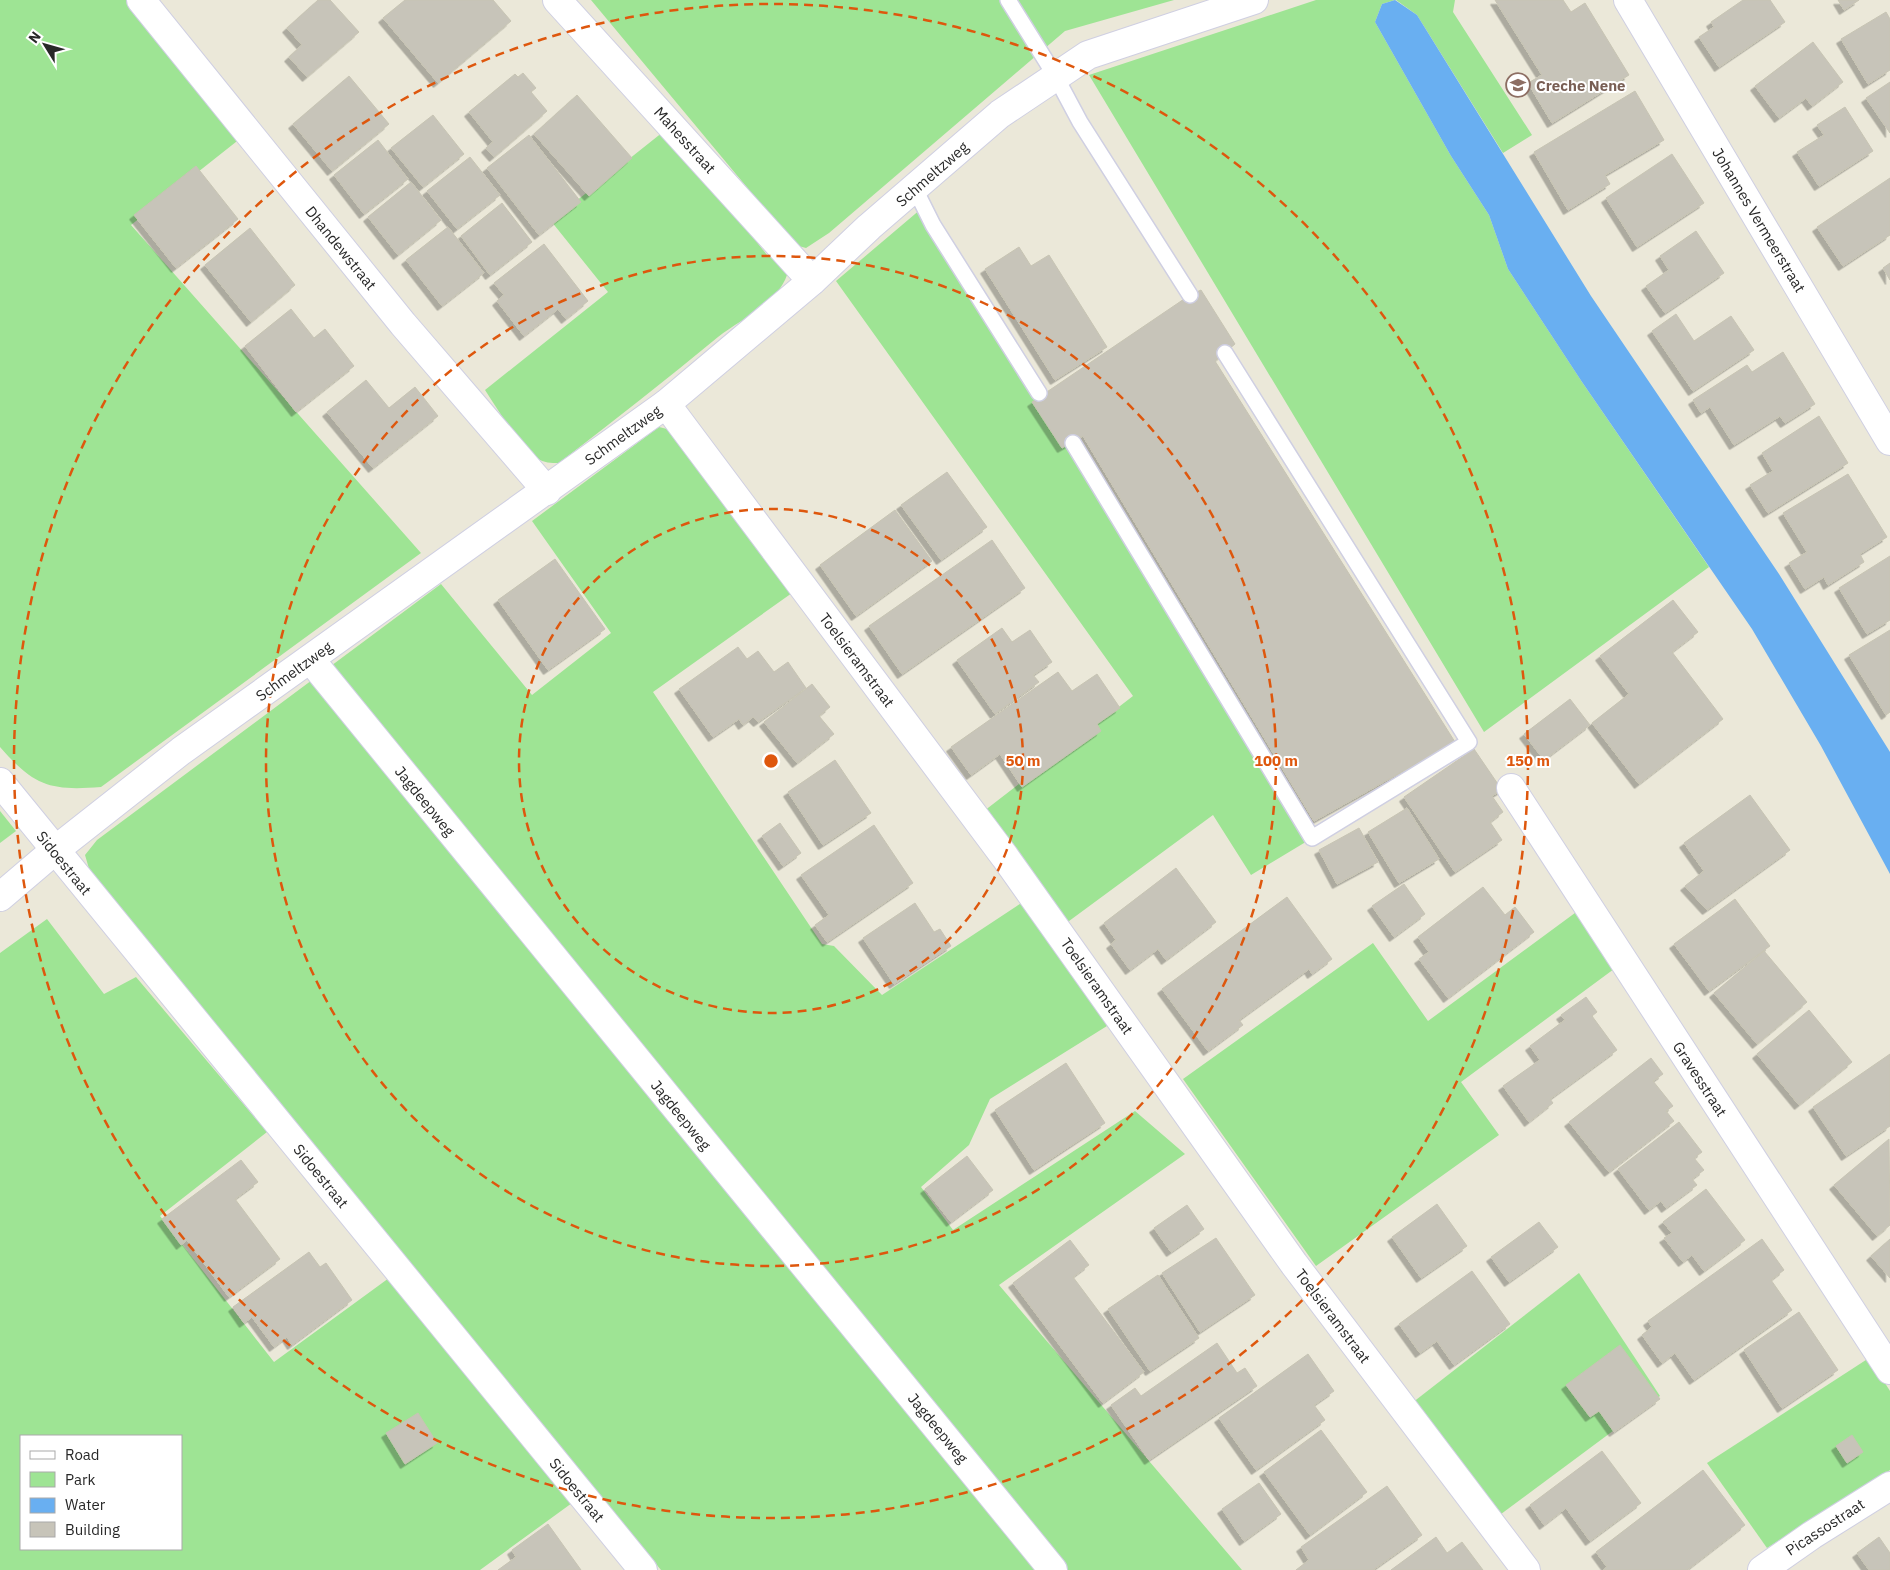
<svg xmlns="http://www.w3.org/2000/svg" width="1890" height="1570" viewBox="0 0 1890 1570" font-family="'IBM Plex Sans',sans-serif">
	<style>
		.green { fill: #9ee494; fill-rule: evenodd }
		.water { fill: #69aff1 }
		.building { fill: #c7c4b9; stroke: #c7c4b3; filter: url(#shadow) }
		.lines { fill: none; stroke-linecap: round; stroke-linejoin: round }
		.service-casing { stroke: #cfcfe2; stroke-width: 18 }
		.minor-casing { stroke: #cfcfe2; stroke-width: 30 }
		.tertiary-casing { stroke: #cfcfe2; stroke-width: 30 }
		.service { stroke: #fff; stroke-width: 15 }
		.minor { stroke: #fff; stroke-width: 28 }
		.tertiary { stroke: #fff; stroke-width: 28 }
		.ring { fill: none; stroke: #de570d; stroke-width: 2.5; stroke-dasharray: 9 6 }
		.labels { text-anchor: middle; dominant-baseline: central; stroke-width: 4; stroke-linejoin: round; paint-order: stroke }
		.education-label { font-size: 15px; font-weight: bold; fill: #785e54; stroke: #fff; text-anchor: start }
		.street-label { font-size: 15px; fill: #282828; stroke: #fff }
		.centre { fill: #de570d; stroke: #fff; stroke-width: 2.5 }
		.ring-label { font-size: 15px; text-anchor: middle; font-weight: bold; fill: #de570d; stroke: #fff; stroke-width: 4; stroke-linejoin: round; paint-order: stroke }
	</style>
	<defs>
		<filter id="shadow"><feDropShadow dx="-4.5" dy="4.5" stdDeviation="0" flood-color="#0004"/></filter>
	</defs>
	<rect width="100%" height="100%" fill="#ebe8d9"/>
	<g class="green">
		<path d="M0,0H127L246,134L131,225L421,553L101,787C50,791 34,786 0,747Z"/>
		<path d="M591,0H1174L1065,31L829,233L806,248L795,245Z"/>
		<path d="M1316,0H1395L1382,4L1375,22L1451,156L1489,215L1508,269L1582,382L1709,567L1484,732L1089,75Z"/>
		<path d="M1396,0H1455L1453,12L1532,135L1503,153L1417,15Z"/>
		<path d="M668,128L767,255L782,265L787,275C777,304 741,319 718,337C666,380 613,421 559,463C551,463 544,463 537,458C520,447 497,408 485,390L608,292L551,221Z"/>
		<path d="M928,203L1309,840L1251,875L1213,815L1065,924L984,811L1133,696L836,281Z"/>
		<path d="M659,427L671,430L792,593L653,692L822,944L834,946L882,995L1026,900L1115,1021L990,1099L969,1145L921,1187L953,1230L1135,1111L1185,1154L999,1285L1242,1570H661L99,888L90,872L85,855L97,840L441,584L532,695L611,633L532,521Z"/>
		<path d="M0,811L16,831L0,843Z"/>
		<path d="M1579,910L1614,969L1461,1082L1499,1135L1316,1266L1183,1079L1373,943L1428,1021Z"/>
		<path d="M47,919L104,994L136,977L267,1132L160,1216L274,1362L389,1278L572,1503L480,1570H0V953ZM21,1436H181V1549H21Z"/>
		<path d="M1579,1273L1660,1396L1497,1517L1412,1403Z"/>
		<path d="M1869,1358L1890,1391V1470L1767,1548L1707,1463Z"/>
	</g>
	<path class="water" d="M1395,0L1417,15L1591,296L1779,574L1890,752V874L1821,746L1752,629L1582,382L1508,269L1489,215L1451,156L1375,22L1382,4Z"/>
	<g class="building">
		<path d="M318,0H330L359,32L307,77L289,57L302,45L287,28Z"/>
		<path d="M405,0H493L511,21L438,83L383,18Z"/>
		<path d="M1495,0H1563L1571,12L1585,3L1629,75L1552,123L1528,83L1542,75Z"/>
		<path d="M1743,0H1770L1785,22L1719,67L1699,37L1714,27L1711,22Z"/>
		<path d="M1838,0H1859L1844,10Z"/>
		<path d="M1886,12L1890,19V70L1868,84L1841,39Z"/>
		<path d="M1813,42L1843,82L1812,106L1806,98L1779,118L1755,86Z"/>
		<path d="M523,73L536,88L531,92L547,111L494,157L486,148L493,142L469,112L515,74L518,77Z"/>
		<path d="M349,76L389,124L332,171L293,124Z"/>
		<path d="M1890,82V133L1866,98Z"/>
		<path d="M1635,91L1664,140L1605,175L1610,184L1568,210L1534,152Z"/>
		<path d="M577,95L632,158L589,196L534,134Z"/>
		<path d="M1845,107L1873,151L1819,186L1797,152L1824,135L1817,125Z"/>
		<path d="M433,115L464,154L423,187L391,148Z"/>
		<path d="M529,135L581,202L539,235L487,168Z"/>
		<path d="M378,140L408,179L364,214L334,175Z"/>
		<path d="M1672,154L1704,203L1637,247L1606,198Z"/>
		<path d="M470,157L500,195L457,229L427,191Z"/>
		<path d="M196,166L238,219L176,268L134,215Z"/>
		<path d="M1890,178V235L1843,266L1817,227Z"/>
		<path d="M411,182L441,220L398,255L368,217Z"/>
		<path d="M502,203L532,242L490,275L461,236Z"/>
		<path d="M448,227L484,273L442,306L406,260Z"/>
		<path d="M250,228L295,285L251,322L205,265Z"/>
		<path d="M1696,231L1724,273L1665,313L1646,286L1669,270L1660,256Z"/>
		<path d="M544,244L588,301L566,319L558,309L524,336L497,301L504,295L494,283Z"/>
		<path d="M1019,247L1031,266L1049,255L1107,347L1055,380L985,269Z"/>
		<path d="M1890,263V280L1883,268Z"/>
		<path d="M1201,290L1235,344L1215,361L1455,742L1314,821L1083,436L1062,448L1032,402L1190,295Z"/>
		<path d="M291,309L314,338L325,329L354,366L296,412L245,346Z"/>
		<path d="M1676,314L1694,341L1731,316L1754,350L1693,391L1652,331Z"/>
		<path d="M1783,352L1815,404L1785,423L1780,416L1734,445L1710,407L1701,413L1693,400L1747,365L1752,372Z"/>
		<path d="M366,380L389,408L415,387L438,416L373,468L327,412Z"/>
		<path d="M1819,416L1848,463L1768,513L1750,485L1773,471L1762,453Z"/>
		<path d="M947,472L987,527L941,560L901,505Z"/>
		<path d="M1848,474L1887,537L1860,554L1864,562L1828,585L1824,577L1805,589L1789,563L1807,552L1783,513Z"/>
		<path d="M895,510L932,561L856,616L820,565Z"/>
		<path d="M992,540L1025,588L902,674L869,626Z"/>
		<path d="M1890,556V620L1867,634L1839,588Z"/>
		<path d="M555,559L605,629L548,670L498,600Z"/>
		<path d="M1673,600L1698,632L1672,652L1723,719L1639,784L1592,723L1629,694L1600,656Z"/>
		<path d="M1002,628L1012,642L1030,630L1052,662L1033,675L1039,682L995,714L957,660Z"/>
		<path d="M1890,630V712L1886,715L1849,655Z"/>
		<path d="M738,647L747,659L758,651L774,672L788,662L806,688L758,722L753,717L743,725L739,719L713,737L679,689Z"/>
		<path d="M1058,672L1072,691L1097,674L1120,708L1097,724L1101,731L1022,787L1000,754L971,775L951,747Z"/>
		<path d="M812,684L830,707L819,716L834,734L797,763L764,722Z"/>
		<path d="M1570,699L1590,725L1544,760L1524,734Z"/>
		<path d="M1474,749L1502,790L1492,796L1503,812L1490,822L1502,840L1455,872L1404,797Z"/>
		<path d="M835,760L871,813L823,845L788,792Z"/>
		<path d="M1750,795L1790,850L1707,910L1685,886L1704,871L1684,843Z"/>
		<path d="M1407,808L1439,859L1399,883L1368,832Z"/>
		<path d="M780,823L801,853L783,866L762,836Z"/>
		<path d="M874,825L913,883L827,942L815,925L829,915L801,875Z"/>
		<path d="M1359,828L1378,862L1337,884L1319,850Z"/>
		<path d="M1176,868L1216,922L1166,960L1158,949L1130,970L1111,944L1116,940L1104,923Z"/>
		<path d="M1404,884L1425,914L1394,937L1372,906Z"/>
		<path d="M1483,887L1505,915L1515,907L1534,932L1448,998L1419,959L1429,952L1418,937Z"/>
		<path d="M1287,897L1332,959L1312,974L1309,969L1239,1020L1243,1025L1208,1051L1162,989Z"/>
		<path d="M1735,899L1770,946L1709,991L1674,944Z"/>
		<path d="M915,903L934,932L940,929L951,946L894,984L863,938Z"/>
		<path d="M1764,951L1807,1002L1757,1044L1714,993Z"/>
		<path d="M1586,997L1597,1012L1592,1016L1617,1050L1550,1099L1553,1103L1529,1122L1503,1086L1540,1060L1530,1046L1565,1020L1561,1015Z"/>
		<path d="M1809,1010L1852,1062L1799,1105L1757,1054Z"/>
		<path d="M1890,1054V1126L1846,1156L1813,1107Z"/>
		<path d="M1651,1058L1663,1074L1653,1081L1673,1106L1666,1111L1674,1121L1609,1172L1569,1122Z"/>
		<path d="M1066,1063L1105,1123L1034,1170L995,1110Z"/>
		<path d="M1679,1122L1702,1152L1694,1158L1704,1170L1692,1179L1697,1185L1666,1208L1661,1201L1649,1210L1618,1169Z"/>
		<path d="M1889,1139L1890,1225L1877,1236L1834,1185Z"/>
		<path d="M967,1156L993,1190L951,1222L925,1189Z"/>
		<path d="M241,1160L258,1182L235,1199L280,1259L229,1297L187,1240L181,1245L162,1219Z"/>
		<path d="M1706,1189L1745,1240L1704,1271L1692,1255L1683,1262L1664,1238L1672,1233L1663,1222Z"/>
		<path d="M1437,1204L1467,1246L1421,1278L1392,1237Z"/>
		<path d="M1187,1205L1204,1229L1171,1252L1154,1228Z"/>
		<path d="M1539,1222L1558,1247L1509,1282L1491,1257Z"/>
		<path d="M1216,1238L1255,1295L1200,1332L1162,1273Z"/>
		<path d="M1762,1239L1784,1270L1771,1280L1792,1310L1694,1380L1675,1353L1662,1363L1642,1335L1652,1327L1648,1321Z"/>
		<path d="M1890,1239V1278L1871,1256Z"/>
		<path d="M1070,1240L1089,1265L1073,1277L1144,1372L1103,1403L1013,1283Z"/>
		<path d="M309,1252L320,1267L326,1263L352,1300L292,1345L287,1337L274,1347L252,1317L244,1323L233,1307Z"/>
		<path d="M1472,1271L1510,1324L1454,1365L1437,1341L1420,1353L1399,1324Z"/>
		<path d="M1158,1275L1199,1338L1150,1371L1108,1309Z"/>
		<path d="M1799,1312L1838,1370L1782,1408L1744,1350Z"/>
		<path d="M1217,1343L1237,1373L1245,1368L1257,1386L1149,1460L1111,1405L1135,1388L1141,1396Z"/>
		<path d="M1620,1345L1660,1399L1614,1432L1599,1411L1590,1417L1566,1385Z"/>
		<path d="M1308,1354L1334,1391L1314,1405L1325,1420L1256,1470L1219,1418Z"/>
		<path d="M418,1413L437,1443L405,1464L386,1433Z"/>
		<path d="M1321,1430L1367,1492L1310,1535L1264,1472Z"/>
		<path d="M1852,1435L1863,1452L1847,1463L1836,1446Z"/>
		<path d="M1602,1451L1641,1503L1590,1541L1566,1508L1544,1525L1530,1505Z"/>
		<path d="M1703,1470L1745,1525L1687,1570H1603L1607,1567L1596,1552Z"/>
		<path d="M1259,1483L1281,1514L1244,1541L1222,1509Z"/>
		<path d="M1387,1486L1422,1535L1373,1570H1296L1309,1560L1301,1547Z"/>
		<path d="M548,1524L581,1570H498L516,1557L512,1550Z"/>
		<path d="M1436,1537L1447,1553L1462,1542L1483,1570H1391Z"/>
		<path d="M1879,1537L1890,1553V1570H1869L1857,1553Z"/>
	</g>
	<g class="lines">
		<g class="service-casing">
			<g id="service">
				<path d="M1008,0L1056,77L1080,122L1190,295"/>
				<path d="M915,189L933,225L1039,393"/>
				<path d="M1073,443L1312,838L1469,742L1225,353"/>
			</g>
		</g>
		<g class="minor-casing">
			<g id="minor">
				<path d="M141,0L403,324L547,491"/>
				<path d="M557,0L812,281"/>
				<path d="M666,404L1005,857L1294,1264L1526,1570"/>
				<path d="M310,659L1053,1570"/>
				<path d="M0,782L643,1570"/>
				<path d="M1511,788L1890,1370"/>
				<path d="M0,897L54,851L181,751L666,404L812,281L869,227L1000,114L1088,55L1254,0"/>
				<path d="M1762,1570L1812,1535L1890,1486"/>
			</g>
		</g>
		<g class="tertiary-casing">
			<path id="tertiary" d="M1628,0L1890,441"/>
		</g>
		<use href="#service" class="service"/>
		<use href="#minor" class="minor"/>
		<use href="#tertiary" class="tertiary"/>
	</g>
	<g class="ring">
		<circle cx="771" cy="761" r="252"/>
		<circle cx="771" cy="761" r="505"/>
		<circle cx="771" cy="761" r="757"/>
	</g>
	<defs>
		<g id="school-ring" transform="scale(1.25)"><circle r="9.5" fill="#fff" stroke="#8d6e63" stroke-width="1.5"/><path d="M0-5L7-2L0 1L-7-2ZM-4 1L0 2.5L4 1V4Q0 6-4 4Z" fill="#8d6e63"/></g>
	</defs>
	<g fill-rule="evenodd">
		<use href="#school-ring" x="1518" y="85"/>
	</g>
	<g class="labels">
		<g class="education-label">
			<text x="1536" y="85">Creche Nene</text>
		</g>
		<g class="street-label">
			<text transform="translate(685 140) rotate(48)">Mahesstraat</text>
			<text transform="translate(932 174) rotate(-41)">Schmeltzweg</text>
			<text transform="translate(1759 220) rotate(59)">Johannes Vermeerstraat</text>
			<text transform="translate(341 248) rotate(51)">Dhandewstraat</text>
			<text transform="translate(623 435) rotate(-36)">Schmeltzweg</text>
			<text transform="translate(857 660) rotate(53)">Toelsieramstraat</text>
			<text transform="translate(294 671) rotate(-36)">Schmeltzweg</text>
			<text transform="translate(425 801) rotate(51)">Jagdeepweg</text>
			<text transform="translate(64 863) rotate(51)">Sidoestraat</text>
			<text transform="translate(1097 986) rotate(55)">Toelsieramstraat</text>
			<text transform="translate(1700 1079) rotate(57)">Gravesstraat</text>
			<text transform="translate(681 1115) rotate(51)">Jagdeepweg</text>
			<text transform="translate(321 1176) rotate(51)">Sidoestraat</text>
			<text transform="translate(1333 1316) rotate(53)">Toelsieramstraat</text>
			<text transform="translate(938 1428) rotate(51)">Jagdeepweg</text>
			<text transform="translate(577 1490) rotate(51)">Sidoestraat</text>
			<text transform="translate(1825 1527) rotate(-33)">Picassostraat</text>
		</g>
	</g>
	<circle cx="771" cy="761" r="8" class="centre"/>
	<g class="ring-label">
		<text x="1023" y="766">50 m</text>
		<text x="1276" y="766">100 m</text>
		<text x="1528" y="766">150 m</text>
	</g>
	<rect x="20" y="1435" width="162" height="115" fill="#ffffff" stroke="#a9a9a9"/>
	<rect x="30" y="1451" width="25" height="8" fill="#ffffff" stroke="#a9a9a9"/>
	<text x="65" y="1460" font-size="15" fill="#282828">Road</text>
	<rect x="30" y="1472" width="25" height="15" fill="#9ee494" stroke="#a9a9a9"/>
	<text x="65" y="1485" font-size="15" fill="#282828">Park</text>
	<rect x="30" y="1498" width="25" height="15" fill="#69aff1" stroke="#a9a9a9"/>
	<text x="65" y="1510" font-size="15" fill="#282828">Water</text>
	<rect x="30" y="1522" width="25" height="15" fill="#c7c4b9" stroke="#a9a9a9"/>
	<text x="65" y="1535" font-size="15" fill="#282828">Building</text>
	<g transform="translate(45 45) rotate(307)" stroke="#ffffff" stroke-width="4" paint-order="stroke">
	<path d="M0-4L9 19L0 12L-9 19Z" fill="#282828"/>
	<text y="-8" font-size="14" font-weight="bold" text-anchor="middle" fill="#282828">N</text>
	</g>
</svg>
